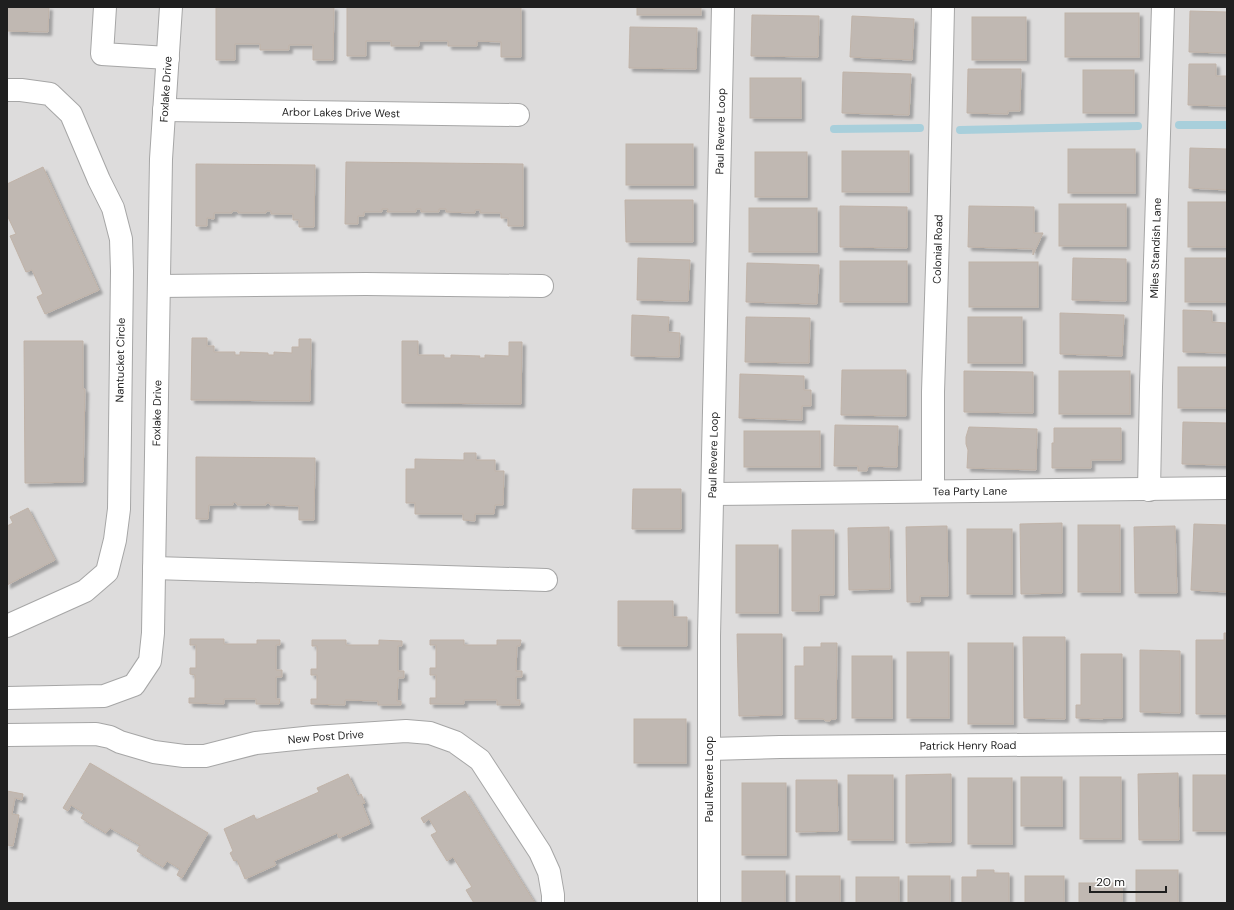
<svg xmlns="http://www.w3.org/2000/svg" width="1234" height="910" viewBox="0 0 1234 910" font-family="'DM Sans',sans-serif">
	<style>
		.residential { fill: #dddcdc }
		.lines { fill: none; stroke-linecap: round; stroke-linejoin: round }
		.stream { stroke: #a8cfdb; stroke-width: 8 }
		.building { fill: #c0b8b2; stroke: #c0b3a8; filter: url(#shadow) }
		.minor-casing { stroke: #a6a6a6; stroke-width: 24 }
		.minor { stroke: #fff; stroke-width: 22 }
		.labels { text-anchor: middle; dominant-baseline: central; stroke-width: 4; stroke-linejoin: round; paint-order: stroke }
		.street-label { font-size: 11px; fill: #1f1f1f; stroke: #fff }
	</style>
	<defs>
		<filter id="shadow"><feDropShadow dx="3.5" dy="3.5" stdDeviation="1" flood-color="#0004"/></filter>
	</defs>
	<rect width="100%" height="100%" fill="#efece6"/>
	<rect class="residential" x="7" y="7" width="1220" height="896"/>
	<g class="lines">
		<g class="stream">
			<path d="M1179,125H1227"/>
			<path d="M834,129L920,128"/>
			<path d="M960,130L1138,126"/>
		</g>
	</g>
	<g class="building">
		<path d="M7,7H49L48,32L7,31Z"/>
		<path d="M216,7H334L333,60H313V45H289V50H260V44H235V60H216Z"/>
		<path d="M347,7H521V57H501V42L477,41V46H448V41H419V46H391V41H366V56H347Z"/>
		<rect x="637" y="7" width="64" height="8"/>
		<path d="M1190,11L1227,12V53L1189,52Z"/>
		<rect x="1065" y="13" width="74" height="44"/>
		<path d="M752,15L819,16L818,57L751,56Z"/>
		<path d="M852,16L914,19L912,60L850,57Z"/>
		<rect x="972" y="17" width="54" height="43"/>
		<path d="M630,27L697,28L696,69L629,68Z"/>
		<path d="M1189,64H1216V76H1227V106L1188,105Z"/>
		<path d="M968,69H1021L1020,111H1008V114L967,113Z"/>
		<rect x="1083" y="70" width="51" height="43"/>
		<path d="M843,72L911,74L909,115L842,113Z"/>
		<rect x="750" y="78" width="51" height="40"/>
		<rect x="626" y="144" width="67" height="41"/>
		<path d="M1190,148L1227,149V190L1189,188Z"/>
		<rect x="1068" y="149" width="67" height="44"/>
		<rect x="842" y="151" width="67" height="41"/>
		<rect x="755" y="152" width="52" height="45"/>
		<path d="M346,162L523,164V226H508V218H501V213H480V210H475V213L446,212V209H439V212H421V209H416V212H387L388,209H382V212H364V216H358V224H345Z"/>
		<path d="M196,164L315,165L314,227H299V220H293V214H271V211H266V213H238V211H232V213H214V219L207,218V226H196Z"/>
		<path d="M43,167L99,290L45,314L37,297L43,294L32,270L26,272L10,236L16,234L7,215V184Z"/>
		<path d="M625,200H693V242H626Z"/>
		<rect x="1188" y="202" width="39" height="45"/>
		<rect x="1059" y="204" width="67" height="42"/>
		<path d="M840,206L907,207V248L840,247Z"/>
		<path d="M969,206L1034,207V233H1043L1033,255V249L968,247Z"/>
		<rect x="749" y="208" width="68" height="44"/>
		<path d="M638,258L690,260L688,301L637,300Z"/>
		<path d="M1073,258L1126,259V301L1072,300Z"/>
		<rect x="1185" y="258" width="42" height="44"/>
		<rect x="840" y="261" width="67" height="41"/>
		<rect x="969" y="262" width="69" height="45"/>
		<path d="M747,263L819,265L817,304L746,302Z"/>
		<path d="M1183,310L1212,311V322L1227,323V353L1183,352Z"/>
		<path d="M1060,313L1124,315L1122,356L1060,354Z"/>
		<path d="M632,315L669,317L668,332L680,333L679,357L631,356Z"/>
		<path d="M746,317L810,318L809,363L745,362Z"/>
		<rect x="968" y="317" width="54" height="46"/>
		<path d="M192,338H207V346H214V352H235V355H240V352L268,353V355H274V352L292,353V347H299V339H311L310,401L191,400Z"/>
		<path d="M24,341H83V389H85L83,482L25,483Z"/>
		<path d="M402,341H418V355H444V358H451V355L480,356L479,358H485V355L509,356V342H522L521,404L402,403Z"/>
		<rect x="1178" y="367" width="49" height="41"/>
		<path d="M842,370H906V416L841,415Z"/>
		<path d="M964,371L1033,372V413L964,412Z"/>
		<rect x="1059" y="371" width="71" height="43"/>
		<path d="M740,374L804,376V390H811V406H802V420L739,418Z"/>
		<path d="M1183,422L1227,423V465L1182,464Z"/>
		<path d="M835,425L898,426L897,467L868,466L867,471H858V466H834Z"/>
		<path d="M969,427L1037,429L1036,470L967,468L968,450L966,444V437Z"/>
		<path d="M1054,428H1121V460H1091V468H1052V443H1054Z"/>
		<rect x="744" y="431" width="76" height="36"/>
		<path d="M464,453H476V460H495V471H504L503,505H495L494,514H475V521L463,520V514H415V503H406V469H415V459L464,460Z"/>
		<path d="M196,457L315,458L314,520H299V506L270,505V503H266V505H237V503L233,502V505H209L208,519H196Z"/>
		<path d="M633,489H681V529H632Z"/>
		<path d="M28,508L55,560L7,585V526L13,523L10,517Z"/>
		<path d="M1062,523V593L1021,594L1020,524Z"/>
		<path d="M1194,524L1227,525V592L1191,590Z"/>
		<rect x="1078" y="525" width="42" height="67"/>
		<path d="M943,526H947L948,596H920V602H907L906,527Z"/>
		<path d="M1175,526L1177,593H1135L1134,527Z"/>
		<path d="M889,527L890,589L849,590L848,528Z"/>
		<rect x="967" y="529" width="45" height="65"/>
		<path d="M792,530H834V595H819V611H792Z"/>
		<rect x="736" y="545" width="42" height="68"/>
		<path d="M618,601H673V617H687V646H618Z"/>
		<path d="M1224,633H1227V714H1196V640H1224Z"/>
		<path d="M737,634H782V715L739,716Z"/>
		<path d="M1023,637H1065V719L1024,718Z"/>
		<path d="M190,639H224V644H257V640H280V645H276V670H282V677H276V699H280L279,704H256V699H224V704L189,703V698H195V675L190,674V668H196V645H190Z"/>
		<path d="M312,640H346V645H379V640L402,641V646H398V671H404V678H398L397,701H401V705H378V701L345,700V705L311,704V699H317V675H311V669H317V646H312Z"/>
		<path d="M430,640H464V645H497V640H521L520,646H517L516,671H522V677H516V700H520V705H497V700H464V704H430V698H436V675H430V668H436V645H430Z"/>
		<path d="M821,643H837L836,719H832L830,721H826L823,719H795V666H804V647H821Z"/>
		<rect x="968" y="643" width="45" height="81"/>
		<path d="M1140,650L1180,651V713L1140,712Z"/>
		<rect x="907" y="652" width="42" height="66"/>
		<path d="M1081,654H1122V718H1105L1102,719L1076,718V705H1081Z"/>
		<rect x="852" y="656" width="40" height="62"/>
		<rect x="634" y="719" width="52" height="44"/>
		<path d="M90,763L208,833L182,878L177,875L180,869L167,861L163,867L137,851L140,845L110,828L106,833L81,818L84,813L71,805L68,811L63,808Z"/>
		<path d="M1178,773L1179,840H1139L1138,774Z"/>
		<path d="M348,774L358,796L361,794L365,803L362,804L370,824L339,838L337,833L274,861L276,865L245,879L237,860L234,861L230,853L233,851L224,829L254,815L256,820L319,792L317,788Z"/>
		<path d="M951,774V842L906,843V775Z"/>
		<rect x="848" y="775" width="45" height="65"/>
		<rect x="1193" y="775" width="34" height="56"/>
		<rect x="1021" y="777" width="41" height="49"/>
		<rect x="1080" y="777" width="41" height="62"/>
		<rect x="968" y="778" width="44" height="66"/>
		<path d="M796,780H837L838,831L796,832Z"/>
		<rect x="742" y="783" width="44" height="72"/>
		<path d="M7,791L23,794L22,800L15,798L12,814L19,815L13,846L7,845Z"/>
		<path d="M465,791L535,903H474L466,890L472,887L453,857L447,861L431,835L437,832L429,819L424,823L421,818Z"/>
		<path d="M977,870H994V873H1009V903H962V877H977Z"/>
		<rect x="1136" y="870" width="42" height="33"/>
		<rect x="742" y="871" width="43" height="32"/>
		<rect x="796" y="876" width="44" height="27"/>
		<rect x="908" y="876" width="42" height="27"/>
		<rect x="1025" y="876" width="39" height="27"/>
		<rect x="856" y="877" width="43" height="26"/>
		<rect x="1079" y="883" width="43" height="20"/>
	</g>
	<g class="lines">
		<g class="minor-casing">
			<g id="minor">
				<path d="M105,7L102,54L168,58"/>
				<path d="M7,90H21L50,94L71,114L99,180L113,208L121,239L122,271L119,509L115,540L107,572L85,591L7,626"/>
				<path id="s1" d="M164,110L518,115"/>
				<path d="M159,286L366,284L542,286"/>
				<path id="s2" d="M1149,490L1151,387L1163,7"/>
				<path id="s3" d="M933,491V392L938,236L943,7"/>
				<path id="s4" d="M713,494L1227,488"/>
				<path d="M154,568L546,580"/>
				<path id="s5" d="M7,698L104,696L134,685L150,661L153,633L161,159L171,7"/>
				<path id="s6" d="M7,735L96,734L110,737L120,742L154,752L184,756H205L256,743L314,737L406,731L430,733L455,742L480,760L540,852L549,872L553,895V903"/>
				<path id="s7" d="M710,749L780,747L1227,743"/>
				<path id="s8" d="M709,903V636L723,7"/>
			</g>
		</g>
		<use href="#minor" class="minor"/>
	</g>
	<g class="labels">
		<g class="street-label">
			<text stroke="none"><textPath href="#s5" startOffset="730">Foxlake Drive</textPath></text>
			<text stroke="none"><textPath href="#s1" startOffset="177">Arbor Lakes Drive West</textPath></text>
			<text stroke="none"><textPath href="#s8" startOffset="772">Paul Revere Loop</textPath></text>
			<text stroke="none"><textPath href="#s2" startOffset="242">Miles Standish Lane</textPath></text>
			<text stroke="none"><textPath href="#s3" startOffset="242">Colonial Road</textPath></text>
			<text transform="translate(120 360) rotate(-89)">Nantucket Circle</text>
			<text stroke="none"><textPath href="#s5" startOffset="406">Foxlake Drive</textPath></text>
			<text stroke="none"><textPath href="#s8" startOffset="448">Paul Revere Loop</textPath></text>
			<text stroke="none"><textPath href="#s4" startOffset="257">Tea Party Lane</textPath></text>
			<text stroke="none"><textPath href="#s6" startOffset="324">New Post Drive</textPath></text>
			<text stroke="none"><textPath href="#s7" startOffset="258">Patrick Henry Road</textPath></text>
			<text transform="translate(709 779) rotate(-90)">Paul Revere Loop</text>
		</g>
	</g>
	<rect width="1234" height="910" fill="none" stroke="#1f1f1f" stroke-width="16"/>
	<path d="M1090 886v6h76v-6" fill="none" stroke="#1f1f1f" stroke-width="2"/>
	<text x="1096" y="886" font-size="12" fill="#1f1f1f" stroke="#ffffff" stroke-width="3" paint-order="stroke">20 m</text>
</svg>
